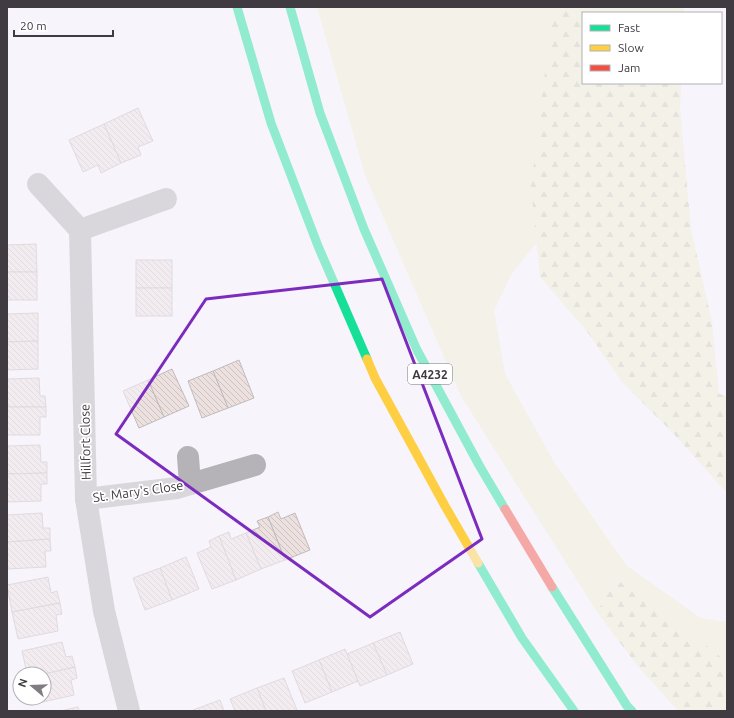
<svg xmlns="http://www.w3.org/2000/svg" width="734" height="718" viewBox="0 0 734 718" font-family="Ubuntu,sans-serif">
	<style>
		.grass { fill: #ededd1 }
		.forest { fill: url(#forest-firs) }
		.building { fill: url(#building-back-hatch); stroke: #c0bbbc }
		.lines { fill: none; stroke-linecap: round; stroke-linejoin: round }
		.street { stroke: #b5b3b7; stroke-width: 22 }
		.fast { stroke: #16e098; stroke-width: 9 }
		.slow { stroke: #ffcf43; stroke-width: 9 }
		.jam { stroke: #f24e42; stroke-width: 9 }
		.marked { fill: none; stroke: #7b2cbf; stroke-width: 3; stroke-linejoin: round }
		.labels { text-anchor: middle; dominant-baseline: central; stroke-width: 3.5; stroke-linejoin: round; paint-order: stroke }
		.shield { fill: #fff; stroke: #79767a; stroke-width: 1 }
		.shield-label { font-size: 12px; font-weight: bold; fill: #3f3b41 }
		.street-label { font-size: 13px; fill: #3f3b41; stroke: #fff }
	</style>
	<defs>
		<pattern id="forest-firs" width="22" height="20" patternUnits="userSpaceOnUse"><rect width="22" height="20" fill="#ededd1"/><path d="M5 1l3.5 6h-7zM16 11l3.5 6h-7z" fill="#ccccb5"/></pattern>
		<pattern id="building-back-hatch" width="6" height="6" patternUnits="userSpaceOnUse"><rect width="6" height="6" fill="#ece1df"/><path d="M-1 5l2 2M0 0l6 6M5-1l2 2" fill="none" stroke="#cbc2c1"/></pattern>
	</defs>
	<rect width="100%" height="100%" fill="#f8f4fb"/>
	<path class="grass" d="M317,7H554L552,14L531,187L537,242L511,275L494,311L505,374L554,462L627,566L701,618L727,622V662L696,637L616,579L597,612L461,396L365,175Z"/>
	<g class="forest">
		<path d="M554,7H684V13H583V83H681L680,109L691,229L712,322L719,394L727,396V493L671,431L622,382L586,330L540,277L531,187L552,14Z"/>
		<path d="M616,579L696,637L727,662V711H678L636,664L597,612Z"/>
	</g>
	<g class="building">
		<path d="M138,108L153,141L138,147L141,155L121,163L104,124Z"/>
		<path d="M104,124L121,163L101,173L98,165L83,172L69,140Z"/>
		<path d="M36,244L37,272H7V245Z"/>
		<rect x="136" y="260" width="36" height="28"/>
		<rect x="7" y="272" width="30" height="28"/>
		<rect x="136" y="288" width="36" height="28"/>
		<path d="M38,313V341L7,342V314Z"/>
		<path d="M38,341V369L7,370V342Z"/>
		<path d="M239,360L254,398L228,408L213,371Z"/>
		<path d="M172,369L189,406L164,417L148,380Z"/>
		<path d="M213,371L228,408L202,418L188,381Z"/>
		<path d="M39,378L40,396H45L46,407H7V379Z"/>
		<path d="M148,380L164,417L139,428L123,391Z"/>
		<path d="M7,407H46V417H40V435H7Z"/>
		<path d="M40,445L41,462H47V473L7,474V446Z"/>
		<path d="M47,473V484H41V501L7,502V474Z"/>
		<path d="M278,512L281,519L295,513L310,550L285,560L268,517Z"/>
		<path d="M42,513L43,528H50V539L7,542V515Z"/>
		<path d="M268,517L285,560L261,569L246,533L260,527L257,521Z"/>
		<path d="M229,532L231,539L246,533L261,569L236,580L219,536Z"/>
		<path d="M219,536L236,580L212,589L197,553L211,547L209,541Z"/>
		<path d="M50,539L51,551H45L46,567L7,569V542Z"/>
		<path d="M186,557L199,589L172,600L160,568Z"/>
		<path d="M160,568L172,600L145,610L133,578Z"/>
		<path d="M48,577L51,593L57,591L60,603L12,612L7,585Z"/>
		<path d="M60,603L62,614L56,615L58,631L18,639L12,612Z"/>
		<path d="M400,632L413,664L387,675L373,643Z"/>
		<path d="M62,642L66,657L72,656L75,667L44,674H27L22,651Z"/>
		<path d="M373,643L387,675L360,686L347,654Z"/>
		<path d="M345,649L358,681L332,692L319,660Z"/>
		<path d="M319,660L332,692L305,703L292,671Z"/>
		<path d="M75,667L77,678L71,680L74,695L34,704L32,698H44V674Z"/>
		<path d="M284,678L297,710L294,711H266L257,688Z"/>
		<path d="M257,688L266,711H235L230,699Z"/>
		<path d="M220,700L224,711H194L193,710Z"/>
		<path d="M78,707L79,711H60Z"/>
	</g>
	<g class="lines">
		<g class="street">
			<path d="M38,184L80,230L86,499L104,611L129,711"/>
			<path d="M80,230L166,199"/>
			<path d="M188,457L190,484"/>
			<path d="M86,499L177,488L255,465"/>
		</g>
		<g class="fast">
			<path d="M237,7L271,123L318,246L367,359"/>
			<path d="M290,7L320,113L364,229L417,350L479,465L505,509"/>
			<path d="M478,563L522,638L574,711"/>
			<path d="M552,587L627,706L632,711"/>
		</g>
		<path class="slow" d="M367,359L375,378L445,506L478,563"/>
		<path class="jam" d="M505,509L552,587"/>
	</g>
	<path d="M0 0H734V718H0ZM382,279L482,539L370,617L116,434L206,299Z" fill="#f8f4fb" fill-opacity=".55" fill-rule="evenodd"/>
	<path class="marked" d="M382,279L482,539L370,617L116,434L206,299Z"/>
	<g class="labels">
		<rect class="shield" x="408" y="364" width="44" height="20" rx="3"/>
		<g class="shield-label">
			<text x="430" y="374">A4232</text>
		</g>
		<g class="street-label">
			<text transform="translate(85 442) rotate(-91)">Hillfort Close</text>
			<text transform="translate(138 491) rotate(-8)">St. Mary's Close</text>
		</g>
	</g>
	<rect width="734" height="718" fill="none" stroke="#3f3b41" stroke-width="16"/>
	<rect x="582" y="12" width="140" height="72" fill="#ffffff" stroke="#b2b1b3"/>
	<rect x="590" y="25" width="20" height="6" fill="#16e098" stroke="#b2b1b3"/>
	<text x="618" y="32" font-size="12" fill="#3f3b41">Fast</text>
	<rect x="590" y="45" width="20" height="6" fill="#ffcf43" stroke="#b2b1b3"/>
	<text x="618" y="52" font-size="12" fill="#3f3b41">Slow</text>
	<rect x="590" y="65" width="20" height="6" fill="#f24e42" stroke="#b2b1b3"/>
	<text x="618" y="72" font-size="12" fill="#3f3b41">Jam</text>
	<g transform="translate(32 686) rotate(289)"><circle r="19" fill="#ffffff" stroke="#b2b1b3"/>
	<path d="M0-3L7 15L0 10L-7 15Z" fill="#807c82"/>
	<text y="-6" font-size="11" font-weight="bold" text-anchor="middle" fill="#3f3b41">N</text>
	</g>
	<path d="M14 30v6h99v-6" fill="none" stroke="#3f3b41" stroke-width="2"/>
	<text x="20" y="30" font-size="12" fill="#3f3b41" stroke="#ffffff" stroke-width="3" paint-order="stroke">20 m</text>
</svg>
